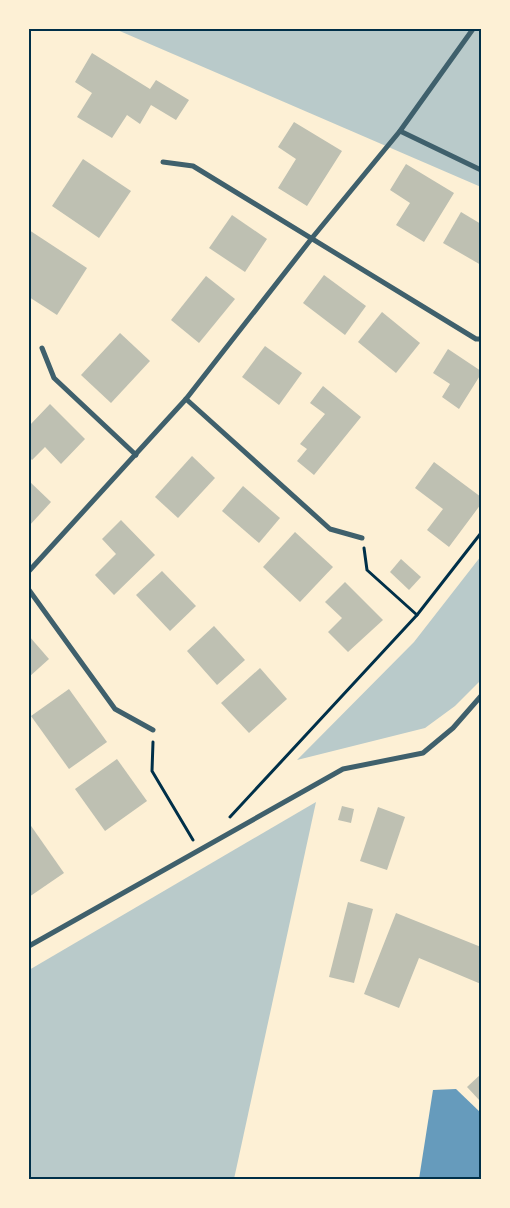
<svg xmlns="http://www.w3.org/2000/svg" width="510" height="1208" viewBox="0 0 510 1208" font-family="'Source Sans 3',sans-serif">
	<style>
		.green { fill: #b9caca }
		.water { fill: #669bbc }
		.building { fill: #bec0b2 }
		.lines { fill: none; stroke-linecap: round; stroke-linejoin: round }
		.path { stroke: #003049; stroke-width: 3 }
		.minor { stroke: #3f606c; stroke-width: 5 }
		.neatline { fill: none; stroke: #003049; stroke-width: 2 }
	</style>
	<rect width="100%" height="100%" fill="#fdf0d5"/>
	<g class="green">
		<path d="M115,29H481V187Z"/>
		<path d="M481,556V680L455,706L425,728L297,760L414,642Z"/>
		<path d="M316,802L234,1179H29V970Z"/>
	</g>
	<path class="water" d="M456,1089L481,1113V1179H419L433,1090Z"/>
	<g class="building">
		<path d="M92,53L150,89L156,80L189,100L176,120L151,105L140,124L127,115L112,138L77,117L92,93L75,82Z"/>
		<path d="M294,122L342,151L307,206L278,188L296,159L278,147Z"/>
		<path d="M83,159L131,191L99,238L52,206Z"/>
		<path d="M406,164L454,193L424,242L396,225L410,203L390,190Z"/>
		<path d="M461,212L481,224V265L443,243Z"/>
		<path d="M232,215L267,239L245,272L209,248Z"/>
		<path d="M29,230L87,268L57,315L29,297Z"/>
		<path d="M324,275L366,306L345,335L303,303Z"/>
		<path d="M206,276L235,299L199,343L171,320Z"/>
		<path d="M382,312L420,343L396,373L358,342Z"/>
		<path d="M120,333L150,361L111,403L81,375Z"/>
		<path d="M265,346L302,373L279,405L242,377Z"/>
		<path d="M448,349L481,371V374L459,409L442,397L450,384L433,373Z"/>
		<path d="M323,386L361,417L314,475L297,461L307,449L300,444L325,414L310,403Z"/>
		<path d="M50,404L85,439L61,464L45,447L32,460L29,457V426Z"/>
		<path d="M192,456L215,478L178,518L155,497Z"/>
		<path d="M434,462L481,497V504L449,547L427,530L443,509L415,488Z"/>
		<path d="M29,481L51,502L29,526Z"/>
		<path d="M243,486L280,518L259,543L222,511Z"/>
		<path d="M121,520L155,555L114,595L95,575L116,554L102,539Z"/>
		<path d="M295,532L333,567L300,602L263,567Z"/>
		<path d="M401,559L421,577L409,590L390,572Z"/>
		<path d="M162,571L196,606L170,631L136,595Z"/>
		<path d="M345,582L383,620L348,652L328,632L342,618L325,602Z"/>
		<path d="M214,626L245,660L217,685L187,651Z"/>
		<path d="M29,636L49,659L29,677Z"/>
		<path d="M260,668L287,699L249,733L221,703Z"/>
		<path d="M69,689L107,742L69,769L31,716Z"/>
		<path d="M117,759L147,801L105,831L75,789Z"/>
		<path d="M342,806L354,809L351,823L338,820Z"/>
		<path d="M378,807L405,817L387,870L360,861Z"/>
		<path d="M29,823L64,873L29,897Z"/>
		<path d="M348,902L373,909L354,983L329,977Z"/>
		<path d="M396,913L481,947V984L419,958L399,1008L364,994Z"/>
		<path d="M481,1074V1102L467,1087Z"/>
	</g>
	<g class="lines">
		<g class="path">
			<path d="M364,548L367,570L417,615"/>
			<path d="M153,742L152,771L193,840"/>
			<path d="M230,817L417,615L481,533"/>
		</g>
		<g class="minor">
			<path d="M400,131L481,170"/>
			<path d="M163,162L193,166L476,339H481"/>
			<path d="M42,348L54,378L136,455"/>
			<path d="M186,399L330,529L362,538"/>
			<path d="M29,571L186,399L312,238L400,131L473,29"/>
			<path d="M29,590L115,709L153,730"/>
			<path d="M29,946L343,769L423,753L453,728L481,696"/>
		</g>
	</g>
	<rect width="510" height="1208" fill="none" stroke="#fdf0d5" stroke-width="60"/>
	<rect x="30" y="30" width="450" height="1148" class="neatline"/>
</svg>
